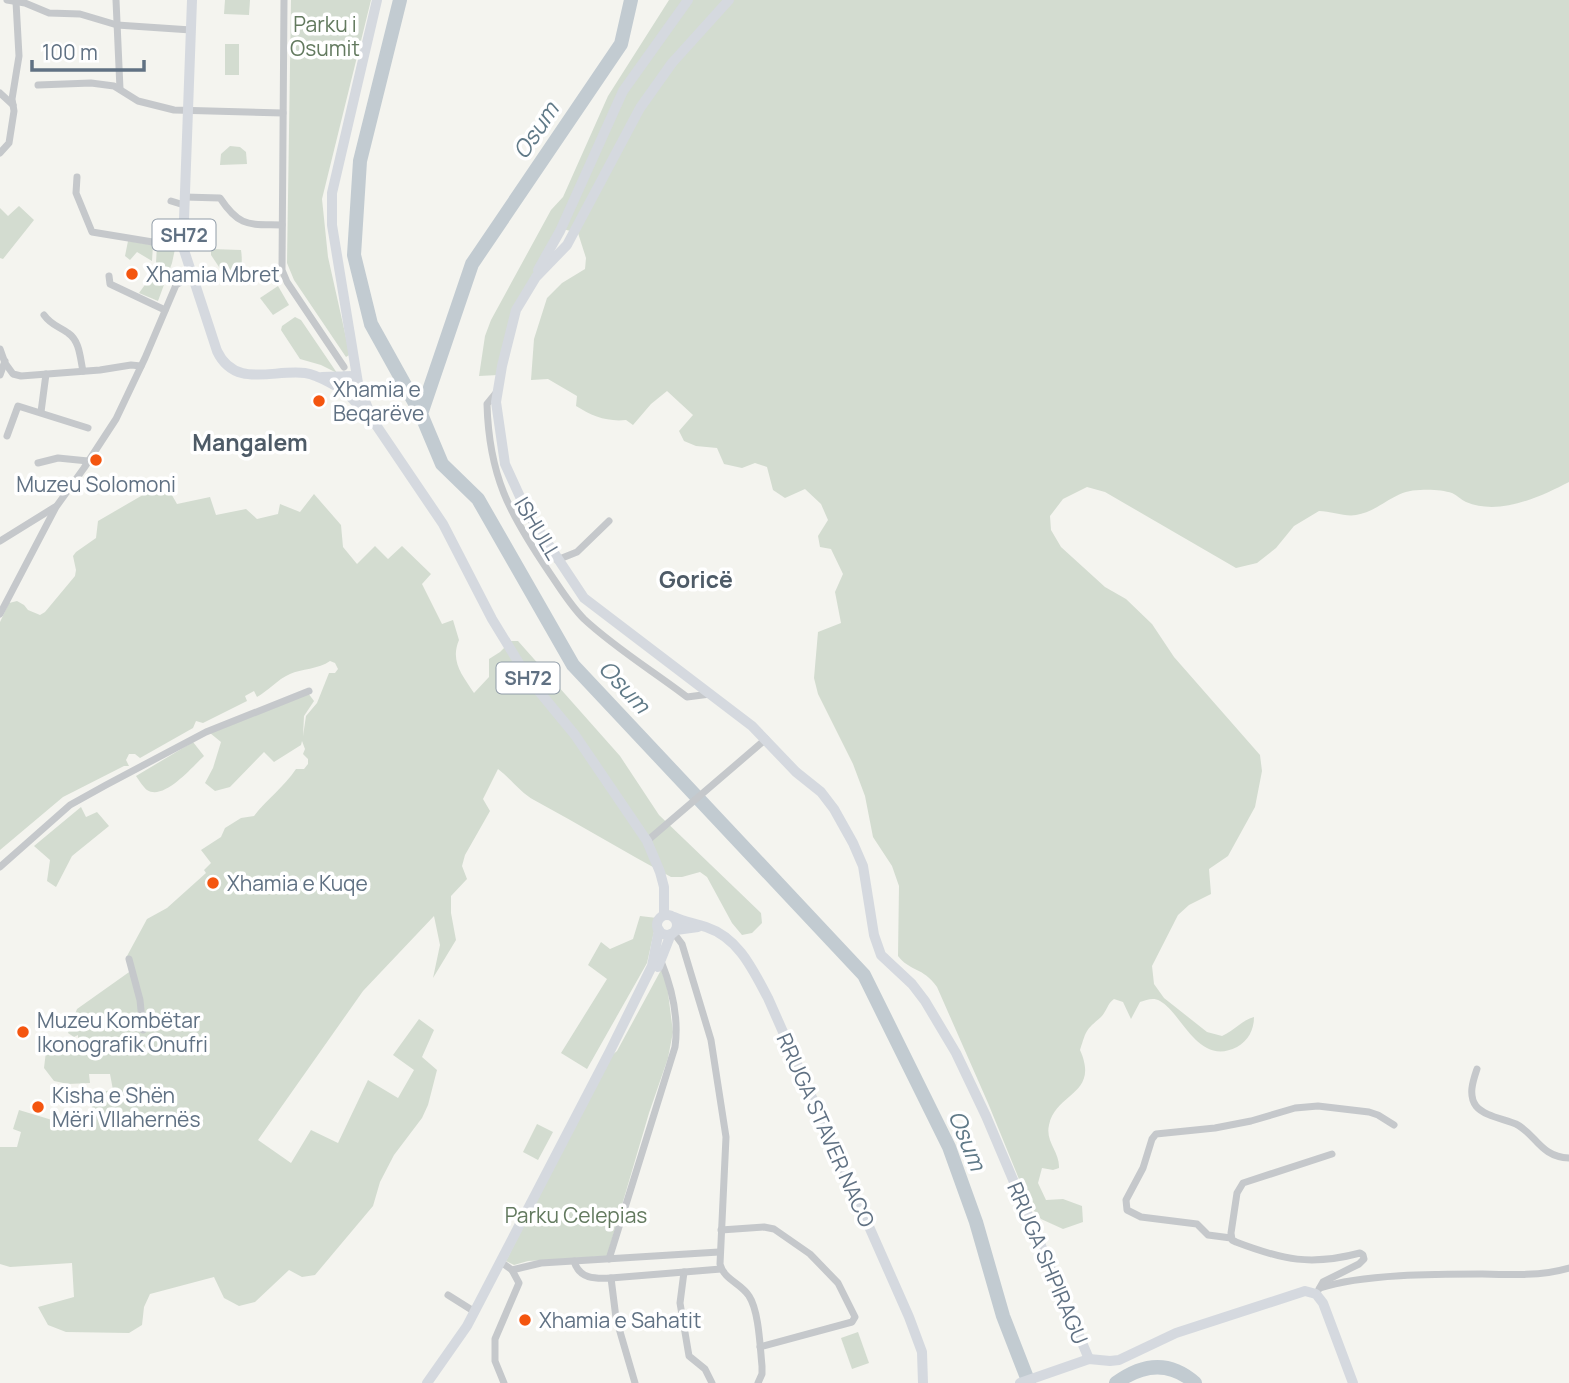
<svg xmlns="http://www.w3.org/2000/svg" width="1569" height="1383" viewBox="0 0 1569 1383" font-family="Manrope,sans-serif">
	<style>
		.green { fill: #d3dcd0 }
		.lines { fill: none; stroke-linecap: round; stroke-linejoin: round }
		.river { stroke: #c2cbd1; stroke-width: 14 }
		.street { stroke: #c5c8cb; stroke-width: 7 }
		.secondary { stroke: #d5d9df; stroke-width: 10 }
		.primary { stroke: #d5d9df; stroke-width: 10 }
		.poi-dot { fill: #f4550f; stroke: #fff; stroke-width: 2.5 }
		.labels { text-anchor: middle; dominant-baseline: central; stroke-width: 7; stroke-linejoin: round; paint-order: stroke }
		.shield { fill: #fff; stroke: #909ca8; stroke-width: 2 }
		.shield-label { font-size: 19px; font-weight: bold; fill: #607183 }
		.park-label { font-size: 21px; fill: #637a5f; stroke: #fff }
		.poi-label { font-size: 21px; fill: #607183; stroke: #fff; text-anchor: start }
		.street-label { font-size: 21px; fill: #607183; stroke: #fff }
		.water-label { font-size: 23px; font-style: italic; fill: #607a88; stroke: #fff }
		.neighbourhood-label { font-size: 23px; font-weight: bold; fill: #4e5b67; stroke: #fff }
	</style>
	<rect width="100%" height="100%" fill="#f4f4ef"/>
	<g class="green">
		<path d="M225,0H250L249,15L224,14Z"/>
		<path d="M291,0H371L322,199L328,257L349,351V355L346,357L294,280L287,263Z"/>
		<path d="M669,0H1569V482C1540,497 1499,516 1466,502C1461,500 1457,495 1452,493C1444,490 1429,489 1420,490C1393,490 1381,511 1356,515C1345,517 1331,511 1319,511L1294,526L1276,548L1257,563L1236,568L1105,492L1087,487L1063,499L1050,516L1051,530L1061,547L1105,587L1126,599L1152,624L1174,657L1260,755L1262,771L1255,807L1228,856L1209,869L1211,894L1189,905L1178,915L1152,966L1154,984L1164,998L1207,1032L1222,1036C1234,1031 1242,1020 1254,1017C1254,1030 1248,1041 1237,1047C1198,1067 1182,1013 1160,1001C1153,997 1147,1000 1140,1002L1131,1019L1123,1002L1114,999C1107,1004 1107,1011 1101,1017C1085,1031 1087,1029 1080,1050C1100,1095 1056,1092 1049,1125C1045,1142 1060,1152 1059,1168L1053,1170L1042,1168L1038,1183L1046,1200L1063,1199L1082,1206L1083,1222L1063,1229L1041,1219L1030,1206L988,1103L937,987C923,967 909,971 898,956L899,886L892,866L873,837L865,796L853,764L818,694L814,678L818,632L841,623L835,592L843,574L831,549L820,547L818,536L828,520L821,504L805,489L785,498L773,490L767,467L755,463L742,468L724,464L717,448L696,446L684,441L679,431L693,415L667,391L651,404L633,425L626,420C607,422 592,416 576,406L577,396L548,379L531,380L534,339L547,298L562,283L585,269L586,258L578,233L559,228L514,309L498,375L479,376L485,336L491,320L551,210L563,197L608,96Z"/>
		<rect x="225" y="44" width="14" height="31"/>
		<path d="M230,146L240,147L246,152L247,164L220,165L221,154Z"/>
		<path d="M19,206L34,220L3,259L0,258V208L8,216Z"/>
		<path d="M128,241L153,245L152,261L137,252L130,260L125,256Z"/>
		<path d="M157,245L175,249L172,263L158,301L139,293L147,282L145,279L156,263Z"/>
		<path d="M211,249L241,250C243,264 242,274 229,282L211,255Z"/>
		<path d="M278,286L289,305L273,315L260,298Z"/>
		<path d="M295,317L301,320L337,373L321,365L300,359L281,330L282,326Z"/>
		<path d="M160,485L169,490L177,504L210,497L216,515L246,509L257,519L278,514L280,504L300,512L314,494L341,525L343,547L357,564L375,546L388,559L402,546L431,574L422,584L442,624L453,620L459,640C450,661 462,675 474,693L489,677V659L500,652L511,641H518L620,756L659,815L761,913L762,923L752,933L742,935L732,923L707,877L700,872L682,877H671C625,852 580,825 534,800C521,793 510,778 498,769L483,799L490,811L465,855L462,866L467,879L451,896V913L456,940L433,978L440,945L434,916L363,991L258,1140L291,1163L311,1130L338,1143L368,1080L398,1098L414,1070L393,1055L419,1019L434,1030L422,1057L437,1070L428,1105L422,1118L394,1155L380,1182L373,1206L315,1275L302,1277L289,1270L255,1302L239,1306L224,1298L214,1277L150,1294L144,1307L142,1325L129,1333L66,1332L48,1325L38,1307L74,1297L72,1263L10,1267L0,1264V1147H17L21,1132L13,1129L19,1110L62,1123V1121L91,1117L93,1093L113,1090L110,1074H89L90,1083L68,1084L54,1081L44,1068L47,1043L75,1049L84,1044L78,1040V1035L74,1037L68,1033L77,1009L132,970L127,956L147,919L167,908L206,873L204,870L211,863L201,850L221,837L225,828L241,818L254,816C267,799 284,787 296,769H304L308,764V759L303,754L305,749L302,741L301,745L274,762L264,752L230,787L215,791L205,783L213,768L221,742L210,733L308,693L314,701L304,716L303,736L306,716L317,703L329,673H335L338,669L335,663L330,661C319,669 301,669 290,674C278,679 268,691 257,697L254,691L245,696L247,701L203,723L196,721L193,728L140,758L135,754H129L126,760L129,766H124L63,797L0,850V622L9,603L17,601L24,605L28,610L40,615L45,612L75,576L76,570L73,556L76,552L96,538L98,521Z"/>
		<path d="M193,742L204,756C192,767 164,801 147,790C143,787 139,780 136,776Z"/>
		<path d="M81,807L86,817L97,812L109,826L72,856L56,887L47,881L50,860L34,846Z"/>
		<path d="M640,916L657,918L647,963L587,1069L561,1053L607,979L588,965L601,942L610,949L633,939Z"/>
		<path d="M661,970L667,985L673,1032L668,1058L649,1113L607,1256L528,1261L514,1265L506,1261L611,1056L617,1051Z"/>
		<path d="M537,1124L553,1132L538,1160L523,1152Z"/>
		<path d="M858,1332L869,1363L852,1369L841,1338Z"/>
	</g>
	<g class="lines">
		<g class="river">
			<path d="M400,0L360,161L354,255L371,324L421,414"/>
			<path d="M631,0L621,44L472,264L421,414L442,464L478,499L573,665L864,975L949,1147L976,1222L1003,1316L1029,1383"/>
			<path d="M1116,1383C1142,1364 1169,1360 1195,1383"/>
		</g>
		<g class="street">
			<path d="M7,0L25,3L49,13L80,14L117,25L191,30"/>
			<path d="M116,0L120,89"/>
			<path d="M284,0L282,270L287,282L344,367"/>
			<path d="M38,85L91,83L114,86L138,101L174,110L283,113"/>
			<path d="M0,93L13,105"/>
			<path d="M0,153L9,143L14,111L12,99L19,56L16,2"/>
			<path d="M77,177L76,193L92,232L183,247"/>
			<path d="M184,197L220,198C240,228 249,224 282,225"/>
			<path d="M171,201L184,205"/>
			<path d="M109,276L110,284L165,310"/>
			<path d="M44,315C51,325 58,326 68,333C80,341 80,358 83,371"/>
			<path d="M0,349L5,363L13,374L21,376L100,370L131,365L141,366"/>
			<path d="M0,375L5,361"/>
			<path d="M496,393L487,404C489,476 509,513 549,572C560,588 570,605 584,619C615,648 653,671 687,697L710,694"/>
			<path d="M41,412L46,374"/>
			<path d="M7,436L18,406L88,428"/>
			<path d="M38,463L58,458L88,461"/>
			<path d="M0,541L55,507"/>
			<path d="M557,560L577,552L609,521"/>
			<path d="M0,614L56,507L84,468L116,419L145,358L176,285L192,275"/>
			<path d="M647,841L766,739"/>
			<path d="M0,867L70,805L106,785L206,732L309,691"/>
			<path d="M673,932L682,944L711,1040L726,1137L720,1264C724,1280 741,1283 749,1296C759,1311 760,1347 762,1366V1374L758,1383"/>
			<path d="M129,959L140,1000L143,1030"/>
			<path d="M1477,1069C1473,1081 1468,1095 1476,1106C1484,1116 1504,1119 1516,1124C1536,1134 1540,1157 1569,1158"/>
			<path d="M721,1230L764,1227L774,1229L810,1254L838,1283L855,1317L852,1322L760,1347"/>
			<path d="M1231,1238L1208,1235L1197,1224L1141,1217L1127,1210L1126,1200L1143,1168L1152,1139L1156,1134L1215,1128L1251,1121L1295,1108L1318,1106L1369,1112L1378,1115L1394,1125"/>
			<path d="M609,1259L675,1047C679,1018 672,988 661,961"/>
			<path d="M574,1261C579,1279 595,1279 611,1278L616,1318L635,1383"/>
			<path d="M501,1262L512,1270L519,1283L495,1339V1361L504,1383"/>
			<path d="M512,1270L541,1263L719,1252"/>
			<path d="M684,1272L680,1303L689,1356L705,1369L712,1383"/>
			<path d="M611,1278L721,1269"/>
			<path d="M1320,1288C1362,1274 1437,1274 1482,1274C1512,1275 1541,1276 1569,1268"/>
			<path d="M1319,1289L1323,1282L1359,1264L1364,1259L1363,1255L1360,1253C1311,1266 1283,1260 1236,1242L1232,1240L1231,1233L1237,1193L1243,1183L1332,1154"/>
			<path d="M448,1295L475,1312"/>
		</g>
		<g class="secondary">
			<path d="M729,0L672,63L640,108L567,245L536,277L516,310L502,366L496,402L505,464L527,512L584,598L752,726L796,772L821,792L834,809L853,843L863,866L874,935L881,955L912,984L925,1001L956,1053L986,1116L1089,1359"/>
			<path d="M538,270L560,231L623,91L688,0"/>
			<path d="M358,383L332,225V193L377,0"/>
			<path d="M674,917C684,922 695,923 706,927C739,938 753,970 768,998L909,1317L922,1352L923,1383"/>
			<path d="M676,930L698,927"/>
			<path d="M1020,1383L1089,1359L1110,1361L1119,1360L1176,1333L1305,1291L1316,1294L1323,1303L1353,1383"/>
		</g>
		<g class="primary">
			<path d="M192,0L183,247L217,351C235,389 273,369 305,373C319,375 329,383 340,388"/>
			<path d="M322,377L353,376L358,386L352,393H347L342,390L339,384L344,376"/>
			<path d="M358,383L371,416"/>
			<path d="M347,393L374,422L443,524L492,619L528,678L575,735L647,841L660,872L664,887V915"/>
			<circle cx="667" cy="925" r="10"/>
			<path d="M658,967L671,934"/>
			<path d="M427,1383L467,1326L610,1051L652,966L659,930"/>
		</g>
	</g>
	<g class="poi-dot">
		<circle cx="132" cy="274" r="7"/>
		<circle cx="319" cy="401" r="7"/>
		<circle cx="96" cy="460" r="7"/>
		<circle cx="213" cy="883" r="7"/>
		<circle cx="23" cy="1032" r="7"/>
		<circle cx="38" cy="1107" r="7"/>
		<circle cx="525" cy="1320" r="7"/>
	</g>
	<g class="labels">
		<g class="shield">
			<rect x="152.5" y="219.5" width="63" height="31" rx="5"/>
			<rect x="496.5" y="662.5" width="63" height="31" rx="5"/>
		</g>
		<g class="shield-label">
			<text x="184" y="235">SH72</text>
			<text x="528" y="678">SH72</text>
		</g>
		<g class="park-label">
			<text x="325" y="24">Parku i<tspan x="325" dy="24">Osumit</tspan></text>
			<text x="576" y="1215">Parku Celepias</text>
		</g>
		<g class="poi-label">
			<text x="146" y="274">Xhamia Mbret</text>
			<text x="333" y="389">Xhamia e<tspan x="333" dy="24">Beqarëve</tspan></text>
			<text x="96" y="484" text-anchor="middle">Muzeu Solomoni</text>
			<text x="227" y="883">Xhamia e Kuqe</text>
			<text x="37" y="1020">Muzeu Kombëtar<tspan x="37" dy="24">Ikonografik Onufri</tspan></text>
			<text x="52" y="1095">Kisha e Shën<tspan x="52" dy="24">Mëri Vllahernës</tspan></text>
			<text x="539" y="1320">Xhamia e Sahatit</text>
		</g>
		<g class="street-label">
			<text transform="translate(538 528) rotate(59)">ISHULL</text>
			<text transform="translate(826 1130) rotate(66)">RRUGA STAVER NACO</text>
			<text transform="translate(1048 1263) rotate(67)">RRUGA SHPIRAGU</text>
		</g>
		<g class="water-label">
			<text transform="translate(535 130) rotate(-56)">Osum</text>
			<text transform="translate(625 686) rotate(47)">Osum</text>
			<text transform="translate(968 1140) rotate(68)">Osum</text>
		</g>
		<g class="neighbourhood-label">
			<text x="250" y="442">Mangalem</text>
			<text x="696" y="579">Goricë</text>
		</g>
	</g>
	<path d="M32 60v10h112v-10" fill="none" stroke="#607183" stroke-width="3.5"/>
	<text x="42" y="60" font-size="21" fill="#607183" stroke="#ffffff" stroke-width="5" paint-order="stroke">100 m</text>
</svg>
